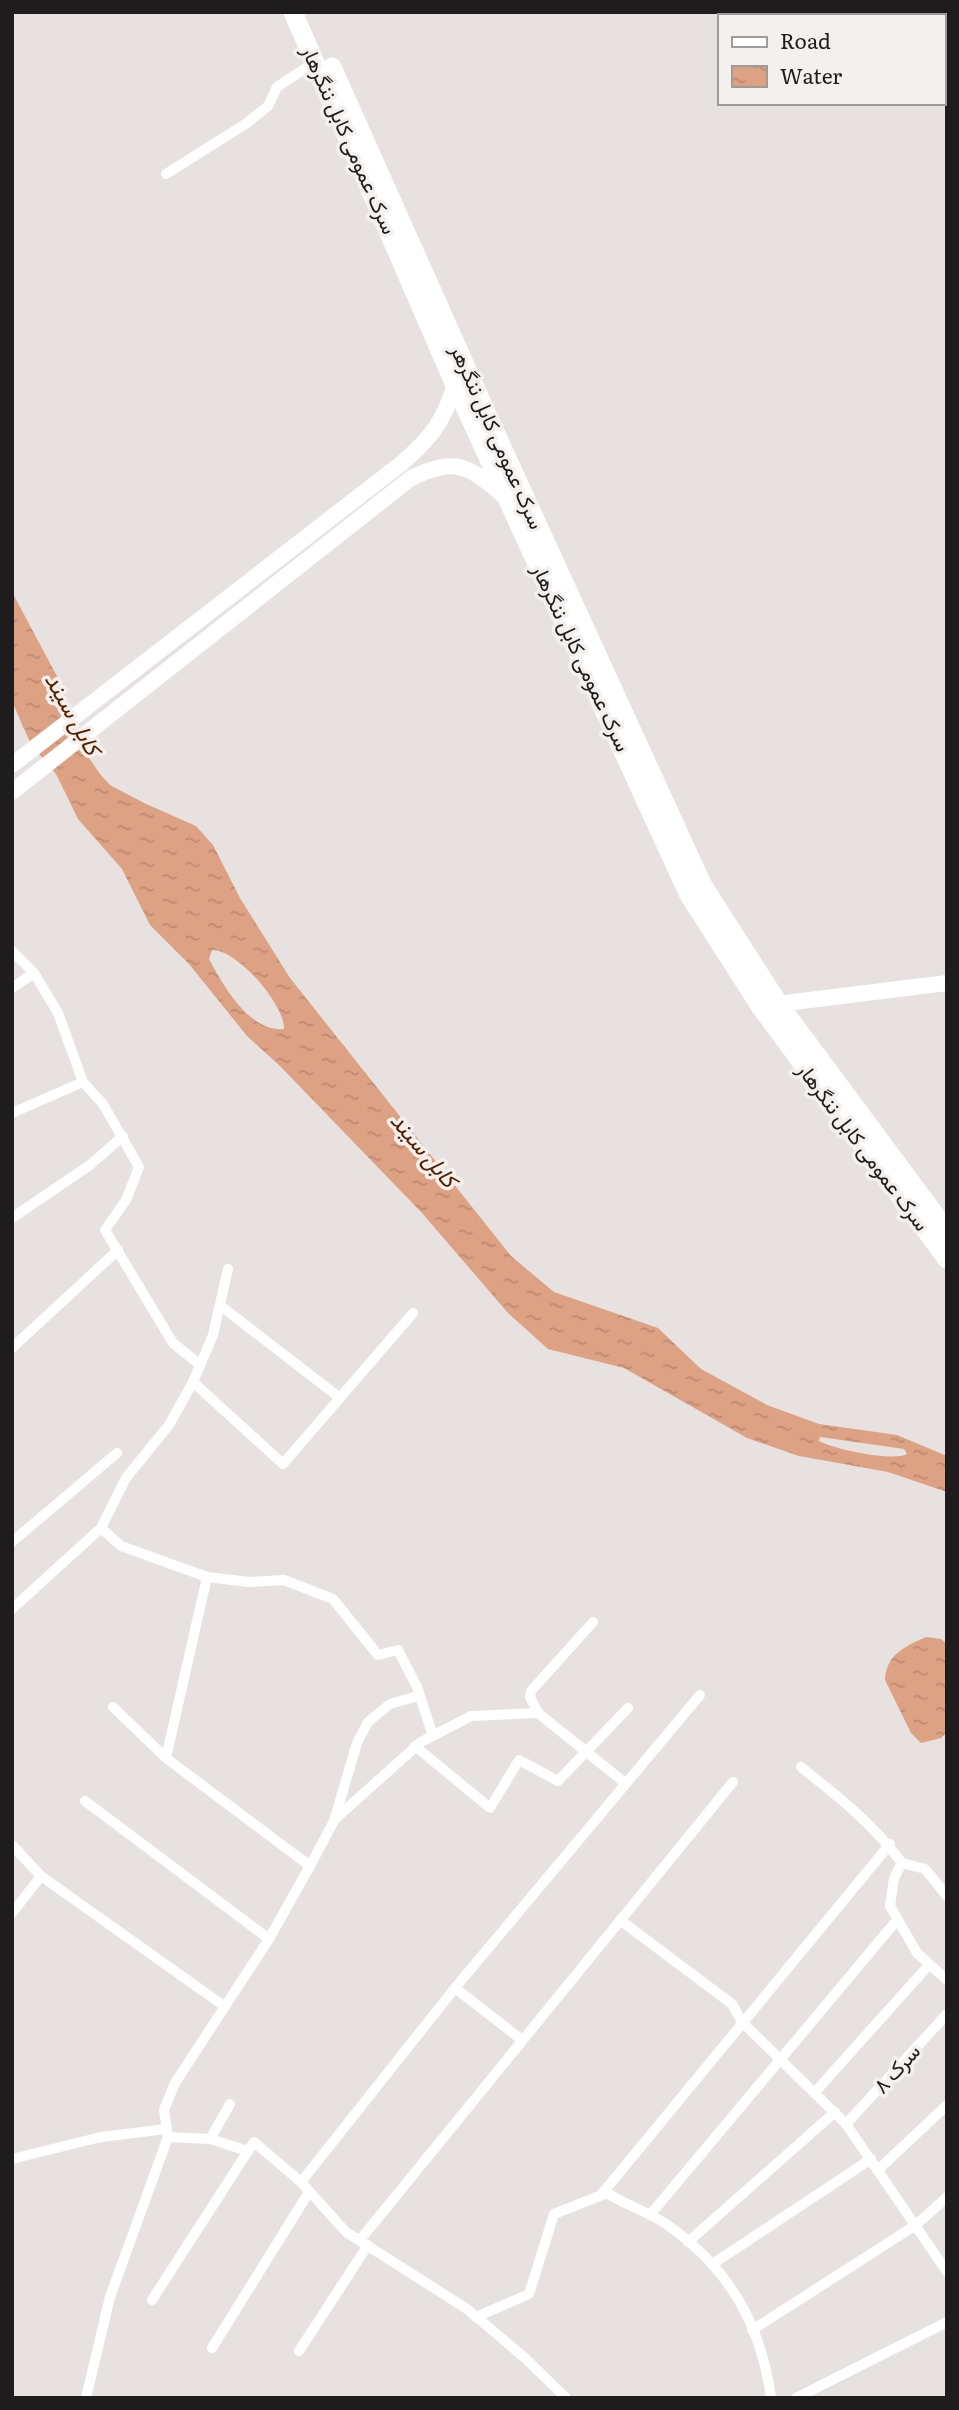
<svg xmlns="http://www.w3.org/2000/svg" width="959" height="2410" viewBox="0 0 959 2410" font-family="Literata,Vazirmatn,serif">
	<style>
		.water { fill: url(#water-ripples); fill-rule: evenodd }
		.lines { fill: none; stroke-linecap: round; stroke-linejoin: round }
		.street { stroke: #fff; stroke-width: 10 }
		.secondary { stroke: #fff; stroke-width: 16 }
		.highway { stroke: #fff; stroke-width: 19 }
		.labels { text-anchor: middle; stroke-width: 7; stroke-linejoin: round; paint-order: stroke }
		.street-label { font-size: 21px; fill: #1e1c1c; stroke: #f4f0ed }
		.water-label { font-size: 23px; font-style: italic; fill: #572101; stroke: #f4f0ed }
	</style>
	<defs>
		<pattern id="water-ripples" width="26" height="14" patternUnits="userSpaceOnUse" patternTransform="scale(1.75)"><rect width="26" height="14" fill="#dda184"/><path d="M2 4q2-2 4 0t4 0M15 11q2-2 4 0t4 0" fill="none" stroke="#bd8a71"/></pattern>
	</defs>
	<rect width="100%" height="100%" fill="#e7e2e0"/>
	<!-- water -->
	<g class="water">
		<path d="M 12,592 L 59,680 L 89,758 L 100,774 L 110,785 L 144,803 L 196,826 L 213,845 L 240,898 L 290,978 L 511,1256 L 554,1292 L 658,1328 L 701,1369 L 767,1405 L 819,1424 L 897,1435 L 947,1456 L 947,1492 L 888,1472 L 799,1456 L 747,1438 L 624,1368 L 548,1349 L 508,1313 L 422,1213 L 280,1066 L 247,1036 L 189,964 L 150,925 L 122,869 L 78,819 L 56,774 L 31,744 L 24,729 L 12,701 ZM 212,950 C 237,949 285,1005 284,1029 C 249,1032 223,985 209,959 ZM 820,1437 L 904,1449 L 907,1454 C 892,1462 834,1449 819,1441 Z"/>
		<path d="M 926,1637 L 941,1639 L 947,1644 L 947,1732 L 941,1738 L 921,1743 L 911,1733 L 885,1680 C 886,1654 906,1646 926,1637 Z"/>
	</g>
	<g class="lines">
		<!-- street -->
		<g class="street">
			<path d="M 166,174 L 247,123 L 268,106 L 277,87 L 315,62"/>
			<path d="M 12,951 L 34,973 L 58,1013 L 83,1082 L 103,1104 L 139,1167 L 126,1200 L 105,1230 L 173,1343 L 200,1365"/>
			<path d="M 12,988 L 34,973"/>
			<path d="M 12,1113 L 83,1082"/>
			<path d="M 12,1218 L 90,1165 L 123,1136"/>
			<path d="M 221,1306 L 340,1398"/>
			<path d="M 12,1348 L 118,1250"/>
			<path d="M 193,1382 L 283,1464 L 413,1313"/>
			<path d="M 101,1528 L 121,1546 L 207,1577 L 249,1582 L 284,1580 L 333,1599 L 378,1655 L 398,1650 L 417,1687 L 433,1736"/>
			<path d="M 12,1542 L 117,1453"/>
			<path d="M 12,1609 L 101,1528 L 126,1478 L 169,1425 L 193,1382 L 213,1335 L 228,1269"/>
			<path d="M 593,1622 L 531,1691 L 530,1697 L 538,1713 L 625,1783"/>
			<path d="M 113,1707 L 166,1758 L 310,1866"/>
			<path d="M 415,1746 L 490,1808 L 519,1760 L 558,1781 L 628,1708"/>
			<path d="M 166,1758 L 207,1577"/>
			<path d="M 801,1767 C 840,1798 872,1823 902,1863 L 925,1869 L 947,1896"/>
			<path d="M 85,1801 L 269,1939"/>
			<path d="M 335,1819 L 421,1742 L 471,1716 L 538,1713"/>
			<path d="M 12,1845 L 41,1876 L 224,2006"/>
			<path d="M 902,1863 L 894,1878 L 890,1906 L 917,1953 L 947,1980"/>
			<path d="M 12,1913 L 41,1876"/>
			<path d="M 620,1920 L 732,2004 L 742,2022 L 846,2124 L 947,2272"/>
			<path d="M 455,1988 L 522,2040"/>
			<path d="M 816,2091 L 928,1966"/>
			<path d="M 846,2124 L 947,2014"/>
			<path d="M 168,2137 L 210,2139 L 248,2151 L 254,2142 L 301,2182 L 346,2232 L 467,2309 L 525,2358 L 566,2398"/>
			<path d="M 210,2139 L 230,2104"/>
			<path d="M 12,2159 L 101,2137 L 166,2129"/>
			<path d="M 879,2169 L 947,2105"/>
			<path d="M 301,2182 L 455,1988 L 700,1695"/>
			<path d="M 601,2195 L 890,1844"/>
			<path d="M 650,2215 L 897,1920"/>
			<path d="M 360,2240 L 733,1782"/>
			<path d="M 688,2242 L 835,2112"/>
			<path d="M 714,2263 L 871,2159"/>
			<path d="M 152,2300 L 248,2151"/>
			<path d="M 476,2317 L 529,2294 L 554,2214 L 607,2193 C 627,2206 650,2212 669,2226 C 729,2269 761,2324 771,2398"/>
			<path d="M 752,2330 L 916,2225 L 947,2197"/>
			<path d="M 212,2348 L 309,2192"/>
			<path d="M 299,2351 L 368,2245"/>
			<path d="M 86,2398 L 110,2297 L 168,2137 L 164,2110 L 175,2083 L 269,1939 L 310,1866 L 334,1821 L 357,1743 L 368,1722 L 390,1704 L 418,1696"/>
			<path d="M 796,2398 L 947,2322"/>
		</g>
		<!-- secondary -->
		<g class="secondary">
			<path d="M 12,765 L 402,463 C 432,437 443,422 455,385"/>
			<path d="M 12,792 L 411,478 C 456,457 468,465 504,496"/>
			<path d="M 769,1005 L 947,983"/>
		</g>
		<!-- highway -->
		<g class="highway">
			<path d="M 293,12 L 455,385 L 689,895 L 760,1006 L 947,1259"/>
			<path d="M 332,67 L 490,421 L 702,884 L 778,1003 L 947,1231"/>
		</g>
	</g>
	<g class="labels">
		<!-- street labels -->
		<g class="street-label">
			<text transform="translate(349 140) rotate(66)" y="7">سرک عمومی کابل ننگرهار</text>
			<text transform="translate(497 437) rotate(66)" y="7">سرک عمومی کابل ننگرهر</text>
			<text transform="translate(581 658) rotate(65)" y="7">سرک عمومی کابل ننگرهار</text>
			<text transform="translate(863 1147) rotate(53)" y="7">سرک عمومی کابل ننگرهار</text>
			<text transform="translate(897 2069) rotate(-48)" y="7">سرک ۸</text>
		</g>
		<!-- water labels -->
		<g class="water-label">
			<text transform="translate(73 714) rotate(61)" y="8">کابل سيند</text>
			<text transform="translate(424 1150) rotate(50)" y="8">کابل سيند</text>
		</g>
	</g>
	<!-- border -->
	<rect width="959" height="2410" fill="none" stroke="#1e1c1c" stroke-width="28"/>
	<!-- legend -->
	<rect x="718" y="14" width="228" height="91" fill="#f4f0ed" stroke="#9e9b99" stroke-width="2"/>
	<rect x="732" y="37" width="35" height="10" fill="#ffffff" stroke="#9e9b99" stroke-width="2"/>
	<text x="780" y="49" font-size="21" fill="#1e1c1c">Road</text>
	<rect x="732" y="66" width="35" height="21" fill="url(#water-ripples)" stroke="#9e9b99" stroke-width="2"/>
	<text x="780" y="84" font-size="21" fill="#1e1c1c">Water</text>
</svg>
